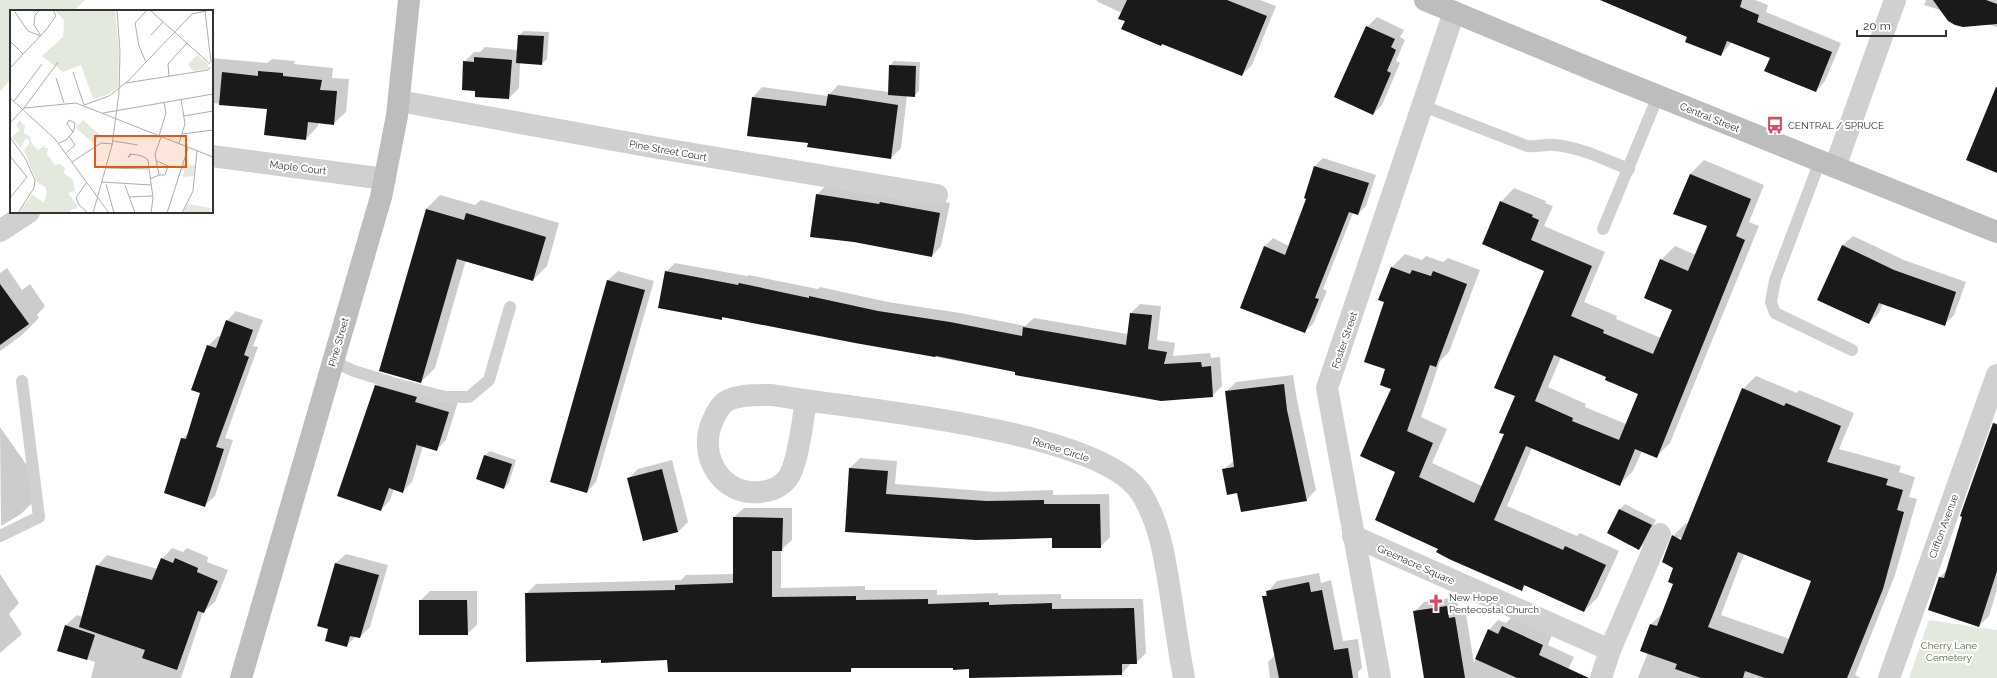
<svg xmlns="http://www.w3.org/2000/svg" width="1997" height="678" viewBox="0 0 1997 678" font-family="Raleway,sans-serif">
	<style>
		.green { fill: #e4e9dd }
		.shadow { fill: #0003; fill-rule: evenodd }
		.building { fill: #1a1a1a; fill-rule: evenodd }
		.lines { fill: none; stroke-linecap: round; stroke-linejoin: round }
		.lane { stroke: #d0d0d0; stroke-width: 12 }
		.street { stroke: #d0d0d0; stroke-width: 22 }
		.secondary { stroke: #bdbdbd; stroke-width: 22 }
		.labels { text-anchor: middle; stroke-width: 4; stroke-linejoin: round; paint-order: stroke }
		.street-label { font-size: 10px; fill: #333; stroke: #fff }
		.poi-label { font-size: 10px; fill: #333; stroke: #fff; text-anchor: start }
		.park-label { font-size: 10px; fill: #5b6b44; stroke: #fff }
		.inset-road { fill: none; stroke: #adadad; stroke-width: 1 }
		.view { fill: #e8590c; fill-opacity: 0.15; stroke: #e8590c; stroke-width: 2 }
		.inset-edge { fill: none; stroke: #333; stroke-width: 2 }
	</style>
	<rect width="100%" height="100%" fill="#fff"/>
	<!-- green -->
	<g class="green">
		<path d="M 0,0 L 85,0 L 74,11 L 11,11 L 11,79 L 0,91 Z"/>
		<path d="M 1929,620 L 1997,630 L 1997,678 L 1909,678 Z"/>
	</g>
	<!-- shadow -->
	<g class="shadow">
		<path d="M 1098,0 L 1260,0 L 1276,6 L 1252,65 L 1242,75 L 1126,20 L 1122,13 L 1096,1 Z"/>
		<path d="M 1616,0 L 1755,0 L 1768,5 L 1766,12 L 1841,43 L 1825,81 L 1816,91 L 1771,57 L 1732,42 L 1721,55 Z"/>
		<path d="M 1926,0 L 1997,0 L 1997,27 L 1924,5 Z"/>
		<path d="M 1377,17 L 1404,30 L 1400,37 L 1405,40 L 1396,61 L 1400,63 L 1382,105 L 1373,114 L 1367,27 Z"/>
		<path d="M 524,31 L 549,32 L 547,59 L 542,64 L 520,63 L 519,88 L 509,98 L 476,90 L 464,62 L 474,52 L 480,52 L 485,47 L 518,50 L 519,35 Z"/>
		<path d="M 212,58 L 267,63 L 272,59 L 295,61 L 294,64 L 333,68 L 332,78 L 349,79 L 346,112 L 333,124 L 319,122 L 318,126 L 306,139 L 268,109 L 212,103 Z"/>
		<path d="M 894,61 L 920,62 L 919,91 L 914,96 L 907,95 L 901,148 L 891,158 L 809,142 L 748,135 L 753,97 L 762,87 L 828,96 L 838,85 L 889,92 L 890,66 Z"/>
		<path d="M 1323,158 L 1376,175 L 1366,206 L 1358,214 L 1353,213 L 1323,289 L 1327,291 L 1313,324 L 1304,332 L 1241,307 L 1265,246 L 1273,238 L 1289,246 L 1307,198 L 1305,197 L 1315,166 Z"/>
		<path d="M 1704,160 L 1764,185 L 1749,222 L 1759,226 L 1670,443 L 1656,457 L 1642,451 L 1633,471 L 1619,485 L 1532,448 L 1507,506 L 1577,536 L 1580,533 L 1619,551 L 1598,597 L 1584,611 L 1526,585 L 1521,589 L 1439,548 L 1397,472 L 1392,388 L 1387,369 L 1385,302 L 1391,268 L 1405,254 L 1422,260 L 1426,256 L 1443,262 L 1448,258 L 1480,270 L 1449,352 L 1440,361 L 1421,417 L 1447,429 L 1432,463 L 1482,486 L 1505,434 L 1516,395 L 1545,270 L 1501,202 L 1514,188 L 1546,201 L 1545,203 L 1553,206 L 1544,226 L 1605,252 L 1584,302 L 1617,316 L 1616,319 L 1661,338 L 1673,310 L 1661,260 L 1675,246 L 1696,255 L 1709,226 L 1674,213 L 1690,174 ZM 1561,357 L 1607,376 L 1639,393 L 1626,424 L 1585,407 L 1586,404 L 1548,387 Z"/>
		<path d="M 826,185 L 890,193 L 950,203 L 941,246 L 932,256 L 817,195 Z"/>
		<path d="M 440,195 L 475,205 L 481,200 L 559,223 L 547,266 L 533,280 L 466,260 L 435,368 L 421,382 L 426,209 Z"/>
		<path d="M 1853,236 L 1904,260 L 1966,282 L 1954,315 L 1944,325 L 1883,303 L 1879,313 L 1869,323 L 1818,299 L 1843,245 Z"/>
		<path d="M 675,263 L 747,276 L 749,275 L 818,289 L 820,287 L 888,302 L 960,313 L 1025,326 L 1034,318 L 1128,334 L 1131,313 L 1140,304 L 1161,306 L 1157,340 L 1175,343 L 1173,356 L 1210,353 L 1211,358 L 1220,357 L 1222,386 L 1212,396 L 1016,372 L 723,317 L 721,319 L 666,272 Z"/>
		<path d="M 7,268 L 22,290 L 30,284 L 45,306 L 37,315 L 39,318 L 22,335 L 0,351 L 0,273 Z"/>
		<path d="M 618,271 L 654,281 L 596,482 L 587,492 L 608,280 Z"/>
		<path d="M 236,311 L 263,320 L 253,346 L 258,347 L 225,438 L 233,440 L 215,496 L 205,505 L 182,439 L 190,431 L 202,393 L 208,346 L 218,336 L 221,337 L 227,321 Z"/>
		<path d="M 1293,375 L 1297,400 L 1316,490 L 1306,500 L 1237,492 L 1223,470 L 1235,460 L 1226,392 L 1236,382 Z"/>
		<path d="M 385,376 L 458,402 L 446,440 L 436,450 L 423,446 L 412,482 L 402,492 L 394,489 L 390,500 L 381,510 L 376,386 Z"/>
		<path d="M 1756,376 L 1797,393 L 1799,390 L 1854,413 L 1839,449 L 1901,466 L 1899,472 L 1915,477 L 1909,497 L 1917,499 L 1895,575 L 1855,675 L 1861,678 L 1638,678 L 1648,652 L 1651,624 L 1664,612 L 1675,583 L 1673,536 L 1686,523 L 1688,525 L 1743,389 ZM 1678,537 L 1686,541 L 1678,540 ZM 1744,554 L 1813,581 L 1790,639 L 1721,615 Z"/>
		<path d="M 0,427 L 38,481 L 38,497 L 21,514 L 1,526 Z"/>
		<path d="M 1997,431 L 1997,589 L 1989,616 L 1979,626 L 1930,609 L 1940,577 L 1948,569 Z"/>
		<path d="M 490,451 L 516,460 L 509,483 L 504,488 L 478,479 L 485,455 Z"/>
		<path d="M 860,458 L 897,461 L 895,484 L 996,492 L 1053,490 L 1053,495 L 1109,494 L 1110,537 L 1100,547 L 1053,537 L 846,531 L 850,468 Z"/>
		<path d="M 672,460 L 688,522 L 678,532 L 644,540 L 628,479 L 638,469 Z"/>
		<path d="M 1625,504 L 1656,520 L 1644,544 L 1639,549 L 1608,533 L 1620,509 Z"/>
		<path d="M 744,508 L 792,508 L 792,540 L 781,550 L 781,588 L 865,586 L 865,590 L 937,590 L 937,595 L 998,593 L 998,595 L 1061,594 L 1061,599 L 1143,599 L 1146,653 L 1136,663 L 1131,663 L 1122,674 L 970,668 L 854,667 L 850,671 L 668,659 L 602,659 L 526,594 L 536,584 L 681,580 L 686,575 L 734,574 L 734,517 Z"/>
		<path d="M 172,548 L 183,552 L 187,548 L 208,557 L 207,562 L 228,570 L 215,602 L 203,612 L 181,678 L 91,678 L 95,662 L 59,650 L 66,625 L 77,615 L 83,617 L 97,566 L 107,555 L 158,569 L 162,559 Z"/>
		<path d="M 346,554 L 388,565 L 370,627 L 360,637 L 356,636 L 346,646 L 330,629 L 318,626 L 336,563 Z"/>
		<path d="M 1319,573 L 1321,583 L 1331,580 L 1343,641 L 1358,639 L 1362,668 L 1358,672 L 1358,678 L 1270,678 L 1268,662 L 1275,655 L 1264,596 L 1277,581 Z"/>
		<path d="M 0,574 L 19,603 L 9,614 L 22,634 L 0,653 Z"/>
		<path d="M 430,591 L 477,591 L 477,625 L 467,634 L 420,601 Z"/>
		<path d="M 1456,597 L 1459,609 L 1465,608 L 1474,663 L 1489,630 L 1498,620 L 1506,623 L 1512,617 L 1552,635 L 1548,645 L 1574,657 L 1564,678 L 1425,678 L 1414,612 L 1424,602 Z"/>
	</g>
	<!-- building -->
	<g class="building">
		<path d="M 1127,0 L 1227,0 L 1267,16 L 1242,76 L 1162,44 L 1161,46 L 1121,29 L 1125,21 L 1118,19 Z"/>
		<path d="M 1600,0 L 1742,0 L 1740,7 L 1759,15 L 1757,22 L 1832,52 L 1816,92 L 1764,71 L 1770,58 L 1727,41 L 1721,56 L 1685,42 L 1687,37 Z"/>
		<path d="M 1933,0 L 1986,0 L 1997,4 L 1997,24 L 1963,27 L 1955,25 L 1948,21 Z"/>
		<path d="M 1366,26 L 1395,39 L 1391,47 L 1396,50 L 1387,71 L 1391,73 L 1373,115 L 1334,97 Z"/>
		<path d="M 518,35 L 544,36 L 542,65 L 516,63 Z"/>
		<path d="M 474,57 L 512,60 L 509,99 L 475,97 L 475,91 L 462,90 L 463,61 L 474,62 Z"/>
		<path d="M 889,65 L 916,66 L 915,97 L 888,95 Z"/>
		<path d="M 258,71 L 283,73 L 283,76 L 322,80 L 320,90 L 337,91 L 334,125 L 308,122 L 306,140 L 264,135 L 267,109 L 219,105 L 222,72 L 258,76 Z"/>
		<path d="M 1996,87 L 1997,87 L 1997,173 L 1966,160 Z"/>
		<path d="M 828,94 L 898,105 L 891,159 L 807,147 L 808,143 L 747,136 L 752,97 L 826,106 Z"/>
		<path d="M 1314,166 L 1369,183 L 1358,215 L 1349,212 L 1315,298 L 1319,299 L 1305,333 L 1240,308 L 1264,246 L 1285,255 L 1306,199 L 1304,198 Z"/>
		<path d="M 1690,174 L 1751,199 L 1736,236 L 1745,240 L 1657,458 L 1635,449 L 1620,486 L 1526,446 L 1494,520 L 1563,550 L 1565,546 L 1606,565 L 1584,612 L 1524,585 L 1522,591 L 1449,559 L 1436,552 L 1438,549 L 1375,520 L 1395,472 L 1360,456 L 1391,389 L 1380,385 L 1385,369 L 1364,362 L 1384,302 L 1378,300 L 1391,267 L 1410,274 L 1412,270 L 1431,276 L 1433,271 L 1467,284 L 1436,367 L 1430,365 L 1407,431 L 1433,443 L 1419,477 L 1474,503 L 1504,434 L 1499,433 L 1515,396 L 1494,388 L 1544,271 L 1482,244 L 1500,201 L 1533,215 L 1532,217 L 1539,220 L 1531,240 L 1592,266 L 1571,316 L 1604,330 L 1603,333 L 1653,354 L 1672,310 L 1644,298 L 1660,259 L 1688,271 L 1707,226 L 1673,214 ZM 1554,355 L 1606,377 L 1605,380 L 1638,394 L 1619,440 L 1572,421 L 1573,418 L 1535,401 Z"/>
		<path d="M 816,194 L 879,204 L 880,202 L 940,213 L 932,257 L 854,242 L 810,237 Z"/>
		<path d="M 426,209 L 464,220 L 466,213 L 546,237 L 533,281 L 457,259 L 421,383 L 379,371 Z"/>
		<path d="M 1842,245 L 1894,270 L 1956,292 L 1945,326 L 1879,303 L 1869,324 L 1817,300 Z"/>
		<path d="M 665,271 L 738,285 L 739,283 L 809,298 L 809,296 L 878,311 L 950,322 L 1022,336 L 1023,327 L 1126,345 L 1130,313 L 1152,315 L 1148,349 L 1167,352 L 1164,364 L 1201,362 L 1202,367 L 1211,366 L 1213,397 L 1161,401 L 1015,375 L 1015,372 L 936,356 L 935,357 L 855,343 L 722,317 L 722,320 L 658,308 Z"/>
		<path d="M 607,280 L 645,290 L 587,493 L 550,482 Z"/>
		<path d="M 0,284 L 29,324 L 0,345 Z"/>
		<path d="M 226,320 L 253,330 L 244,355 L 249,357 L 216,447 L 224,449 L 205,507 L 164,493 L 181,438 L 186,439 L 200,393 L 191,390 L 207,345 L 216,348 Z"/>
		<path d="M 1284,384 L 1287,410 L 1307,501 L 1241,512 L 1237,493 L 1227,495 L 1222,469 L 1234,467 L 1225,391 Z"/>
		<path d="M 375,385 L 417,397 L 415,402 L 449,412 L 437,451 L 417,445 L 417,443 L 403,493 L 389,488 L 381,511 L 337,496 Z"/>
		<path d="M 1742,388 L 1784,406 L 1786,403 L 1841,426 L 1827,462 L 1888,479 L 1886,485 L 1903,490 L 1897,510 L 1904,512 L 1883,589 L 1847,678 L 1765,678 L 1745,671 L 1743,678 L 1701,678 L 1675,669 L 1677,664 L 1640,651 L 1650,624 L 1657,626 L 1673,584 L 1668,582 L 1673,568 L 1662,562 L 1672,535 L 1681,540 ZM 1738,552 L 1811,581 L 1783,654 L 1708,627 Z"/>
		<path d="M 1993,423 L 1997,424 L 1997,571 L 1979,627 L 1928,610 L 1939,577 L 1944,578 L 1962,517 L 1960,516 Z"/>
		<path d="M 484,455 L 512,464 L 504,489 L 476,479 Z"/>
		<path d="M 849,468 L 888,471 L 886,494 L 986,501 L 1044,500 L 1044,504 L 1100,504 L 1101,548 L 1052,548 L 1052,538 L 976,540 L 845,532 Z"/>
		<path d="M 662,469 L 678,532 L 643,541 L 627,478 Z"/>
		<path d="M 1619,509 L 1652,525 L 1639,550 L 1607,533 Z"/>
		<path d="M 733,517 L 783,518 L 782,551 L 772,551 L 772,597 L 856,596 L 856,600 L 928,599 L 928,604 L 989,602 L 989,605 L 1052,603 L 1052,609 L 1134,608 L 1137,664 L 1122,664 L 1122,675 L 969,678 L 969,669 L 953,670 L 953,668 L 851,668 L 851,672 L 668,672 L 667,660 L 601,663 L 601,660 L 526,662 L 525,593 L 675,590 L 675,585 L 733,583 Z"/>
		<path d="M 161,558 L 173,563 L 175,558 L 198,568 L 197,572 L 218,581 L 204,613 L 198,611 L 177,670 L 142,658 L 145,650 L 79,627 L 96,565 L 152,580 Z"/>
		<path d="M 335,563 L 379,575 L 360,638 L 350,636 L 347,647 L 325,641 L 328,629 L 317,626 Z"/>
		<path d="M 1309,582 L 1311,592 L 1322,590 L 1334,650 L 1348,648 L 1353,678 L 1279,678 L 1262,596 L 1267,596 L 1266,591 Z"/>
		<path d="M 419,600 L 467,600 L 468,635 L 419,635 Z"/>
		<path d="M 1447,606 L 1449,618 L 1455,617 L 1465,678 L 1424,678 L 1413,611 Z"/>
		<path d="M 65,625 L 95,635 L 87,660 L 57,651 Z"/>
		<path d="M 1502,626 L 1543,645 L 1539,655 L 1589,678 L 1517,678 L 1475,659 L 1488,629 L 1498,634 Z"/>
	</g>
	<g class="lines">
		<!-- lane -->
		<g class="lane">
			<path d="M 1423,106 L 1527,146 C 1537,147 1546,144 1555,145 C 1580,147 1605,160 1629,169"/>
			<path d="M 1820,161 L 1775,280 L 1771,302 L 1775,313 L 1852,350"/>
			<path d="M 1603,229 L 1658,96"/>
			<path d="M 332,361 L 354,371 L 396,384 L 445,397 L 469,397 L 489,380 L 510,307"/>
			<path d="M 0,536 L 39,517 L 22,381"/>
		</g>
		<!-- street -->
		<g class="street">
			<path d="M 399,101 L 658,148 L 937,195"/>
			<path d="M 212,156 L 385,179"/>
			<path d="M 1835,167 L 1895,0"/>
			<path d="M 0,231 L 29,212"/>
			<path d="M 806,400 C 803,419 798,466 787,479 C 781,487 770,491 760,492 C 720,496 697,454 713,420 C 716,413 719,407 725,402 C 738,394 758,395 772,395 C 850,409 1099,428 1141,493 C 1161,525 1165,561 1171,597 C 1175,624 1179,651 1184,678"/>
			<path d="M 1353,536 L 1610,650 L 1601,678"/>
			<path d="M 1610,650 L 1660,534"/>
			<path d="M 1380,678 L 1327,388 L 1454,12"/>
			<path d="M 1889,678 L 1997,375"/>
		</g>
		<!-- secondary -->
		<g class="secondary">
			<path d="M 1425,0 L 1601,73 L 1997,232"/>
			<path d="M 241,678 L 381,197 L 397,116 L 409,0"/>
		</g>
	</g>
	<!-- icons -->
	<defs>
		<g id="bus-bare" transform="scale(1.38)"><path d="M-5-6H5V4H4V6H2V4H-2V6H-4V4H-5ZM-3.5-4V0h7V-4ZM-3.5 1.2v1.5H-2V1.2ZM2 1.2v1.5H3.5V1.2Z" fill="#d34b66" stroke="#fff" stroke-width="2.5" paint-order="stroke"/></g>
		<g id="church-bare" transform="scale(1.38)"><path d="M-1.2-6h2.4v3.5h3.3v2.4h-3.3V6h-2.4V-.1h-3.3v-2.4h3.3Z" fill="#d34b66" stroke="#fff" stroke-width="2.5" paint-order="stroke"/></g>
	</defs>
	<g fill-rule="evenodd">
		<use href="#bus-bare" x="1775" y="125"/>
		<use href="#church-bare" x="1436" y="603"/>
	</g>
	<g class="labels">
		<!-- street labels -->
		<g class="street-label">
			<text transform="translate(1710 117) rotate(22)" y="4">Central Street</text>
			<text transform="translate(668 150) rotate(10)" y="4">Pine Street Court</text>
			<text transform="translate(298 167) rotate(7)" y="4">Maple Court</text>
			<text transform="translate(1344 340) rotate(-71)" y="4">Foster Street</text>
			<text transform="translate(338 342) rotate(-74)" y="4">Pine Street</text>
			<text transform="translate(1061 449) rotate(18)" y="4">Renee Circle</text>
			<text transform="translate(1943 526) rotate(-70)" y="4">Clifton Avenue</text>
			<text transform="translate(1416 564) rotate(24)" y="4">Greenacre Square</text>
		</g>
		<!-- poi labels -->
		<g class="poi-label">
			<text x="1788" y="129">CENTRAL / SPRUCE</text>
			<text x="1449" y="601">New Hope<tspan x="1449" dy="12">Pentecostal Church</tspan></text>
		</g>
		<!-- park labels -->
		<g class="park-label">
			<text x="1949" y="649">Cherry Lane<tspan x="1949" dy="12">Cemetery</tspan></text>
		</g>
	</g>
	<!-- overview -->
	<g transform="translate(10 10)">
		<rect width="203" height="203" fill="#fff"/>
		<path d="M 44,0 L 105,0 L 109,41 L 108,77 L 97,85 L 83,89 L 71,55 L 53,62 L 32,46 L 53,27 L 54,10 ZM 187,45 L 198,54 L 198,59 L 183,61 L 178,54 ZM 10,110 L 13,115 L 15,114 L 14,123 L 20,127 L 22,134 L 28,140 L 35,135 L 34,138 L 38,138 L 37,144 L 45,155 L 50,154 L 55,158 L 54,163 L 63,170 L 65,181 L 58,183 L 67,195 L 67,199 L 62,199 L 59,203 L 9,203 L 22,184 L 34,193 L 37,182 L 35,177 L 27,172 L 14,140 L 19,134 L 19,130 L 16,128 L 11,138 L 2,127 L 10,120 L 6,115 ZM 73,110 L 90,125 L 83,133 L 66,118 ZM 173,154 L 185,155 L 184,166 L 173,167 L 174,161 L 171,160 ZM 177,194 L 201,198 L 199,203 L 173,203 Z" fill="#e4e9dd"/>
		<path class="inset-road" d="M 30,0 L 25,5 L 24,15 L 31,26M 140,0 L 200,54M 195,1 L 201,52M 5,2 L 18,21 L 31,26M 141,25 L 153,12M 0,31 L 13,44M 136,52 L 129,36 L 125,13 L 137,0M 0,58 L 36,20 L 46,6 L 43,0M 63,62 L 74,95 L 99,86 L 118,71 L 182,4 L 200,0M 159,66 L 158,54 L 177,33M 46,68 L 54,93M 116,73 L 198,60 L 200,57M 0,88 L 45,129 L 99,203M 4,91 L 32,54M 14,98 L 48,52M 93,103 L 203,84M 174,106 L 203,101M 0,113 L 14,98 L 66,93 L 203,147M 172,124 L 203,120M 149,126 L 156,103 L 154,92M 0,127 L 15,148 L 25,170 L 24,178 L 8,203M 103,131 L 128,135M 49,133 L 56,130 L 62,123 L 63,122 L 64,120 L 65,113 L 59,110 L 57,114 L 63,122M 169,133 L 175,114 L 171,89M 56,143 L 65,135 L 59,126M 122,144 L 118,148 L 120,144 L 128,145 L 134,147 L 138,150 L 143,188 L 141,203M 0,146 L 17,167 L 0,188M 147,151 L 158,156 L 155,165 L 149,165M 62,152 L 91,133 L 103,134M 96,158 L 139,159M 140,169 L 149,165 L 145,144 L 151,127M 92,172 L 141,175M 76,173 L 66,188 L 69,195 L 78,203M 96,174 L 104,203M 115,175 L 125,203M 119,187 L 142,186M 87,189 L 102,135 L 109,83 L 110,42 L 107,0M 83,203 L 87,189M 157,203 L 178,138M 172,203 L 183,181 L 187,141"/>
		<path class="view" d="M 85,126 L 176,126 L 176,157 L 85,157 Z"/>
		<rect width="203" height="203" class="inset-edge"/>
	</g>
	<!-- scale -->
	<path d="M1857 30v6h89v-6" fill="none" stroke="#333333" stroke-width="2"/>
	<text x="1863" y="30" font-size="12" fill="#333333" stroke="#ffffff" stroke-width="3" paint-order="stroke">20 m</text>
</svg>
